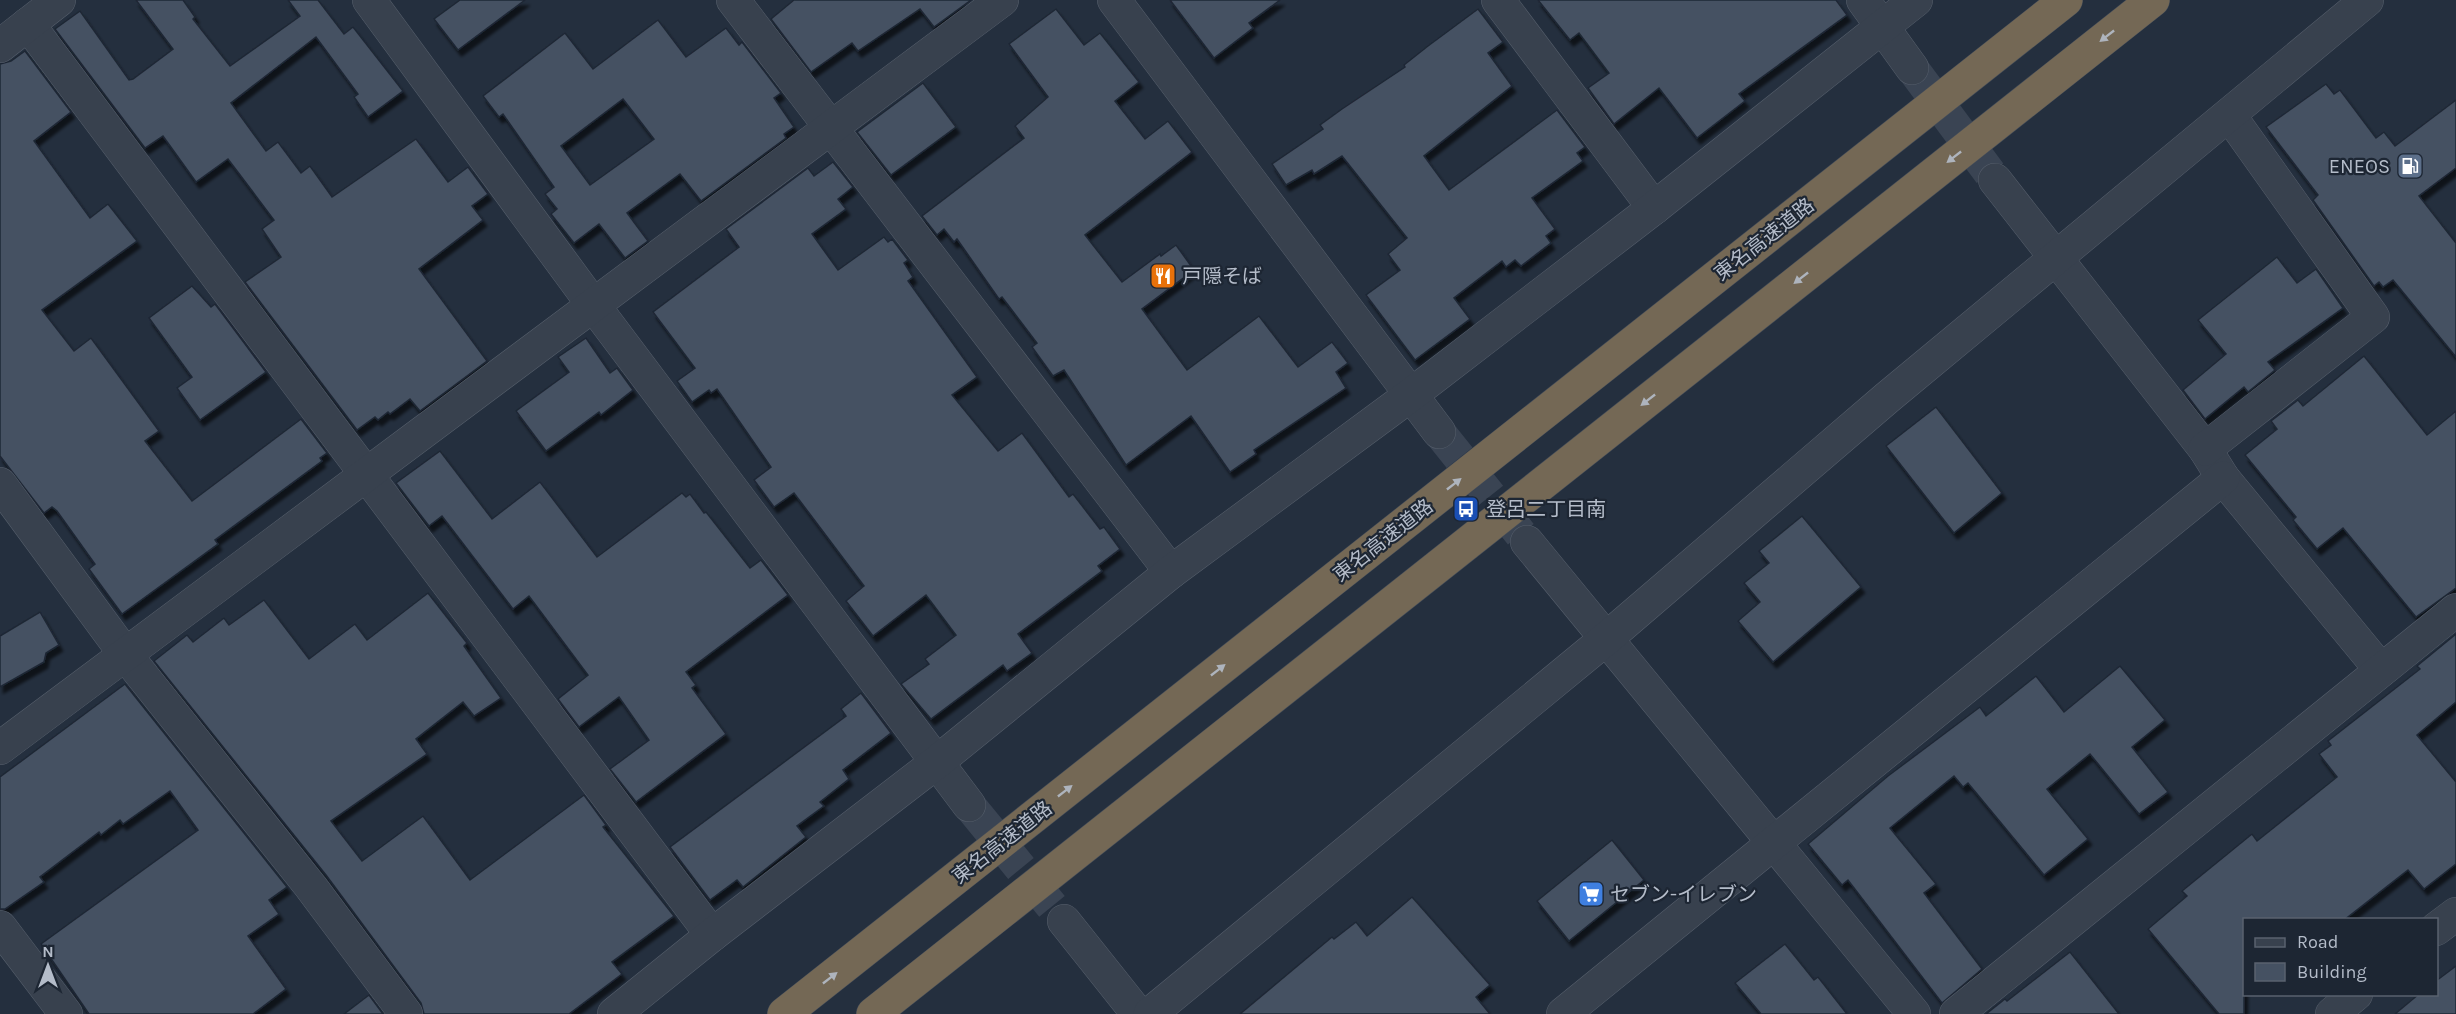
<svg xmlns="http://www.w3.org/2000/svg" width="2456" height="1014" viewBox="0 0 2456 1014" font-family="Karla,'Noto Sans JP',sans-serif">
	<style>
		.building { fill: #455162; stroke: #1f2835; stroke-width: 1.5; fill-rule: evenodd; filter: url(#shadow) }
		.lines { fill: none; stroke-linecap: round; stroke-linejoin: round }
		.minor-tunnel { stroke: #3a4453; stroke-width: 33; stroke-dasharray: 33 16; stroke-linecap: butt }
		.minor-casing { stroke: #565f6c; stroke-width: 34 }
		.highway-casing { stroke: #434c59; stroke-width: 34 }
		.minor { stroke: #38414e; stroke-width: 33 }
		.highway { stroke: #746855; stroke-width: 33 }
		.oneway { fill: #aeb4bd }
		.labels { text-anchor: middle; stroke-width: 4.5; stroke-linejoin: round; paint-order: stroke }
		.poi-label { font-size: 20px; fill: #b4bcc9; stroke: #1d2633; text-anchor: start }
		.street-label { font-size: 20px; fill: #b4bcc9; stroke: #1d2633 }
	</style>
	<defs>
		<filter id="shadow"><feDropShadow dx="3.5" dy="6" stdDeviation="1.5" flood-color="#0009"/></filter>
	</defs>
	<rect width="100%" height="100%" fill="#242f3e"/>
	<!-- building -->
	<g class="building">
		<path d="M 136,0 L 183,0 L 195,17 L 193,19 L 230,66 L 300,16 L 288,0 L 318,0 L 344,34 L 353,27 L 403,91 L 368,117 L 354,97 L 358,94 L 316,37 L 231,103 L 266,151 L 278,142 L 301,173 L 310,166 L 332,197 L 416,139 L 448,182 L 468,167 L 488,194 L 472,206 L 483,220 L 419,269 L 487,361 L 420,411 L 410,399 L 390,414 L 388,412 L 378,420 L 375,417 L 357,430 L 245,282 L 281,257 L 262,229 L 274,220 L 228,159 L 196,182 L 163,136 L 145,148 L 55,29 L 80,11 L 129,80 L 133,79 L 173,49 Z"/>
		<path d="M 460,0 L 525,0 L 458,50 L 434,19 Z"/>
		<path d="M 794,0 L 971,0 L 934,27 L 920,9 L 858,51 L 852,43 L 811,72 L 771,19 Z"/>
		<path d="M 1170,0 L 1280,0 L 1249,23 L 1253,28 L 1214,58 Z"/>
		<path d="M 1538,0 L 1836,0 L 1847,15 L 1739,94 L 1745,101 L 1697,138 L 1659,88 L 1614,124 L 1588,88 L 1609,73 L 1579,33 L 1570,40 Z"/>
		<path d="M 1056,9 L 1084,45 L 1100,33 L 1139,82 L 1115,101 L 1145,139 L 1168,121 L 1192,152 L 1085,235 L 1122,282 L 1160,254 L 1161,256 L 1176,245 L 1194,270 L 1142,309 L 1187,370 L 1259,316 L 1298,367 L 1332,342 L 1348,363 L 1336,372 L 1346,388 L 1254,450 L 1256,454 L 1230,472 L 1191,416 L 1126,465 L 1064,370 L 1053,376 L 1032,347 L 1037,343 L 1002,297 L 999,299 L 957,239 L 954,242 L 944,229 L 937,235 L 922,216 L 1024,138 L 1015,126 L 1048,97 L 1009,44 Z"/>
		<path d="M 1478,9 L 1503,42 L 1488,53 L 1512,86 L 1424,156 L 1449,190 L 1557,110 L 1585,147 L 1577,153 L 1583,161 L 1532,198 L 1555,229 L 1546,236 L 1551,243 L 1521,266 L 1515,260 L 1506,267 L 1502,261 L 1454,298 L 1470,319 L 1415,360 L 1366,295 L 1400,270 L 1388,254 L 1407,238 L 1342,156 L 1314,174 L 1312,170 L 1286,185 L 1272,164 L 1323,129 L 1320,125 L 1342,109 L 1405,67 L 1404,65 L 1428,46 Z"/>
		<path d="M 658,20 L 686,57 L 726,28 L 739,45 L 742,42 L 781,93 L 774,98 L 794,127 L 784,134 L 786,138 L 701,201 L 680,174 L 627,213 L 648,241 L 625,258 L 599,224 L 574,243 L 551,214 L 557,209 L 545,194 L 554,187 L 503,114 L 499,117 L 483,96 L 565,33 L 593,69 ZM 623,99 L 654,139 L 590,185 L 561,146 Z"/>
		<path d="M 25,51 L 71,112 L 34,141 L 90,218 L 108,204 L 137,241 L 42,310 L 74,351 L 91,338 L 159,431 L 145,441 L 192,501 L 301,419 L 327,453 L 320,458 L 322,461 L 215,540 L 218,544 L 122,614 L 89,569 L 95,564 L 57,511 L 52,507 L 44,513 L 0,456 L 0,64 L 11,61 Z"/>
		<path d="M 923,83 L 956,127 L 891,175 L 857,132 Z"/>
		<path d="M 2326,84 L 2334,94 L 2340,90 L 2376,138 L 2384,132 L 2395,146 L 2456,100 L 2456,168 L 2419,196 L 2456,243 L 2456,357 L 2393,280 L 2383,287 L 2379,282 L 2374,286 L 2313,200 L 2318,195 L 2266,127 Z"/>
		<path d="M 833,162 L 853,187 L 838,199 L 846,209 L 812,234 L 838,270 L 884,237 L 888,242 L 892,239 L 908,260 L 904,263 L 913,277 L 908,281 L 977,377 L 952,395 L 998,451 L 1022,433 L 1069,497 L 1073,494 L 1100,529 L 1104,527 L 1120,549 L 1098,566 L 1102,571 L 1018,634 L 1032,653 L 1007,671 L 1003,665 L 931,719 L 901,684 L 929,664 L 925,659 L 956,635 L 926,595 L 873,636 L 846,601 L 864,586 L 794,493 L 774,507 L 754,480 L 771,467 L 717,389 L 711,393 L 709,390 L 692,402 L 677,381 L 695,368 L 653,312 L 739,247 L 726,229 L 808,168 L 814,176 Z"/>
		<path d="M 2277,257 L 2297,283 L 2316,269 L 2343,308 L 2268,362 L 2275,370 L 2248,392 L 2244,387 L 2205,419 L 2183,390 L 2226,354 L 2198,320 Z"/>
		<path d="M 192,286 L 211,307 L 215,304 L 266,372 L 200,420 L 177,388 L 192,377 L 149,318 Z"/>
		<path d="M 586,338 L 610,373 L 617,368 L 633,390 L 601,415 L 599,412 L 546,451 L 516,411 L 569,372 L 558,357 Z"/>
		<path d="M 2364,356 L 2427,435 L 2456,411 L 2456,588 L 2416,617 L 2343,528 L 2317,549 L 2293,520 L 2296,517 L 2245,455 L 2277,429 L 2271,421 L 2298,400 L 2303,406 Z"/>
		<path d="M 1936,407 L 2002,493 L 1954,533 L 1886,446 Z"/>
		<path d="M 440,451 L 492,519 L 540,482 L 597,557 L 682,493 L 686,497 L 690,494 L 704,513 L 706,512 L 750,568 L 761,560 L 788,595 L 686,672 L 696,685 L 692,688 L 726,734 L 636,802 L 610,769 L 649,740 L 619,697 L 579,727 L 558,699 L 588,675 L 529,596 L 513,609 L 442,516 L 429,526 L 396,483 Z"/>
		<path d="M 1802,516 L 1861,587 L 1773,662 L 1738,621 L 1760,602 L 1744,583 L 1769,563 L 1759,551 Z"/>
		<path d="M 428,593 L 467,643 L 464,646 L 501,698 L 474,716 L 463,702 L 416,739 L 427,754 L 331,821 L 362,861 L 423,816 L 470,880 L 584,795 L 606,825 L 603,827 L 674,916 L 612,962 L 622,974 L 569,1014 L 424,1014 L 421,1003 L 326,875 L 154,661 L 187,635 L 193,642 L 224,618 L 229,625 L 264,600 L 309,659 L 355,624 L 367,640 Z"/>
		<path d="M 40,612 L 59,645 L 46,653 L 44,662 L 0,687 L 0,636 Z"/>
		<path d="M 2456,634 L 2456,702 L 2417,735 L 2456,782 L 2456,864 L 2424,889 L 2408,870 L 2344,920 L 2244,920 L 2244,1014 L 2219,1014 L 2148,929 L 2187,896 L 2182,891 L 2252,834 L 2257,841 L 2337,777 L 2319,754 L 2331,745 L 2328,741 L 2420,669 L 2417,666 Z"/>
		<path d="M 2120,666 L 2165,720 L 2132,747 L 2168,792 L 2139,814 L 2090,754 L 2047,789 L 2088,839 L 2044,875 L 1968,783 L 1963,787 L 1954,776 L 1890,828 L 1936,884 L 1924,893 L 1982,969 L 1942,1003 L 1848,880 L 1842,885 L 1808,844 L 1888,776 L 1980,707 L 1986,716 L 2036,676 L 2064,712 Z"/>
		<path d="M 125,684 L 287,887 L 269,900 L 279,914 L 248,936 L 286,989 L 253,1014 L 89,1014 L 41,944 L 198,830 L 170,791 L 123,824 L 120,820 L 101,835 L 99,832 L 40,877 L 44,882 L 5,909 L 0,909 L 0,777 Z"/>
		<path d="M 861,693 L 891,733 L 843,770 L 849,779 L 820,802 L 824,806 L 797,826 L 806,837 L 743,887 L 737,880 L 710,900 L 670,847 L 846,716 L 841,709 Z"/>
		<path d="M 1612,840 L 1644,880 L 1569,941 L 1537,901 Z"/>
		<path d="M 1412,897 L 1490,985 L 1476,997 L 1490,1014 L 1240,1014 L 1332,937 L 1334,939 L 1356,922 L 1367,936 Z"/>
		<path d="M 1785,944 L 1814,980 L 1818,977 L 1847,1014 L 1761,1014 L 1735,983 Z"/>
		<path d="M 2070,952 L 2119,1014 L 1986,1014 L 2005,999 L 2007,1001 Z"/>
		<path d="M 2456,966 L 2456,1014 L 2395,1014 L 2419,994 L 2436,994 L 2436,981 Z"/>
		<path d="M 369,995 L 383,1014 L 344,1014 Z"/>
	</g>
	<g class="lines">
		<!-- minor-tunnel -->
		<g class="minor-tunnel">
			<path d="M 1912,68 L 1995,180"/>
			<path d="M 1439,432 L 1527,542"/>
			<path d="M 969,805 L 1064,921"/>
		</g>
		<!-- minor casing -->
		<g class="minor-casing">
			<g id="minor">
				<path d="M 369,0 L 594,306 L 969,805"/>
				<path d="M 733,0 L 1171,572"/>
				<path d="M 1114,0 L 1439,432"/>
				<path d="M 1498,0 L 1654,208"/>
				<path d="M 1863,0 L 1912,68"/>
				<path d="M 28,24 L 712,935"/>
				<path d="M 0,46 L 59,0"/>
				<path d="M 1995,180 L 2205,449 L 2223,478 L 2381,670"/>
				<path d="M 2205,449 L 2373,317 L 2230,116"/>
				<path d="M 0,484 L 125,654 L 311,887 L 406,1014"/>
				<path d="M 1527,542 L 1914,1014"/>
				<path d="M 0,748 L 1002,0"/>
				<path d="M 1064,921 L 1138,1014"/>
				<path d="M 0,927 L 66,1014"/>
				<path d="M 2436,929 L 2456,914"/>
				<path d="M 614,1014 L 712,935 L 937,762 L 1171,572 L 1412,394 L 1654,208 L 1916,0"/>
				<path d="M 1150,1014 L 1607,638 L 1888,397 L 2367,0"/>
				<path d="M 1563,1014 L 2223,478"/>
				<path d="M 1956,1014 L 2456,610"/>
				<path d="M 2332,1014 L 2356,994"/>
			</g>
		</g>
		<!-- highway casing -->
		<g class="highway-casing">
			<g id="highway">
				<path d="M 784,1014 L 2066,0"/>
				<path d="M 873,1014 L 2153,0"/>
			</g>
		</g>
		<!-- minor -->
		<use href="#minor" class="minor"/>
		<!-- highway -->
		<use href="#highway" class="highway"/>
	</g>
	<!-- one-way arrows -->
	<defs><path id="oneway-solid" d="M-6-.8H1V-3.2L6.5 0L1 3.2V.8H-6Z" transform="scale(1.5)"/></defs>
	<g class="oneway">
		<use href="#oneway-solid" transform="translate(2107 36) rotate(142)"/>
		<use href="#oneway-solid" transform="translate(1954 157) rotate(142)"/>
		<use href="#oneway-solid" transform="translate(1801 278) rotate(142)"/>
		<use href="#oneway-solid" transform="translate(1648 400) rotate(142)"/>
		<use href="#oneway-solid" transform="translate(1454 484) rotate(-38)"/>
		<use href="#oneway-solid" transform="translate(1218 670) rotate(-38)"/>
		<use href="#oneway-solid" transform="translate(1065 791) rotate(-38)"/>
		<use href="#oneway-solid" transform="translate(830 978) rotate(-38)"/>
	</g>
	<!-- icons -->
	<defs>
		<g id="fuel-square" transform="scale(1.35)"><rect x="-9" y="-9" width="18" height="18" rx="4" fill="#5c6f8a" stroke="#1d2633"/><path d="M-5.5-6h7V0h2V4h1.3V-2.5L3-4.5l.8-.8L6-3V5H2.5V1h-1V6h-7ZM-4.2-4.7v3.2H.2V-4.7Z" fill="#fff"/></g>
		<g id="restaurant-square" transform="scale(1.35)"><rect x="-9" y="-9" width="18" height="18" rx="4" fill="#e8710a" stroke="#1d2633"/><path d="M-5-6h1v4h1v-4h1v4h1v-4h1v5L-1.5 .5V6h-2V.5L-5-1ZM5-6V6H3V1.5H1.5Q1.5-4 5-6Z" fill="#fff"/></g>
		<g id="bus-square" transform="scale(1.35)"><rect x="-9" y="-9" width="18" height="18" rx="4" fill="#1a4fb4" stroke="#1d2633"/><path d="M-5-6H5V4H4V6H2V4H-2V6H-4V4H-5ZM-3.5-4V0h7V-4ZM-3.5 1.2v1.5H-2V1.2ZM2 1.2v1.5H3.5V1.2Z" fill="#fff"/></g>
		<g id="supermarket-square" transform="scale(1.35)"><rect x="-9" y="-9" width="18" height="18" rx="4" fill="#3f7fe0" stroke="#1d2633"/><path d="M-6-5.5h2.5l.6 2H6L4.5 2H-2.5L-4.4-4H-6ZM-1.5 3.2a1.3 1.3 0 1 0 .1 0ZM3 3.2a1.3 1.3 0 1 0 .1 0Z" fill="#fff"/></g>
	</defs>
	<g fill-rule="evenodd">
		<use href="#fuel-square" x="2410" y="166"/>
		<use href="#restaurant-square" x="1163" y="276"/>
		<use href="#bus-square" x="1466" y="509"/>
		<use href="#supermarket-square" x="1591" y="894"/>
	</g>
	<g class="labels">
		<!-- poi labels -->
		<g class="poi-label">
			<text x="2390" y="173" text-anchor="end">ENEOS</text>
			<text x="1182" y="283">戸隠そば</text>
			<text x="1486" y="516">登呂二丁目南</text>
			<text x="1610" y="901">セブン-イレブン</text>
		</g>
		<!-- street labels -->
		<g class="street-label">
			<text transform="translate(1764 239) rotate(-38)" y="7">東名高速道路</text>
			<text transform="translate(1383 540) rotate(-38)" y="7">東名高速道路</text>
			<text transform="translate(1002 842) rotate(-38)" y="7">東名高速道路</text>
		</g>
	</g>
	<!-- legend -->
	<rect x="2243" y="918" width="195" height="78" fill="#1d2633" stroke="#59626f" stroke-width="1.5"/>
	<rect x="2255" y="938" width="30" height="9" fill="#38414e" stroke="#59626f" stroke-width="1.5"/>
	<text x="2297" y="948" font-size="18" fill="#b4bcc9">Road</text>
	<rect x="2255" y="963" width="30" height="18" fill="#455162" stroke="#59626f" stroke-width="1.5"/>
	<text x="2297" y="978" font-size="18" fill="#b4bcc9">Building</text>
	<!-- north arrow -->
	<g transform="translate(48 966)" stroke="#1d2633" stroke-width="4.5" paint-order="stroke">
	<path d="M0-4.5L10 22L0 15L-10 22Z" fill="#b4bcc9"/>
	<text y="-9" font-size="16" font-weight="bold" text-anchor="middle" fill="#b4bcc9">N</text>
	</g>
</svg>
